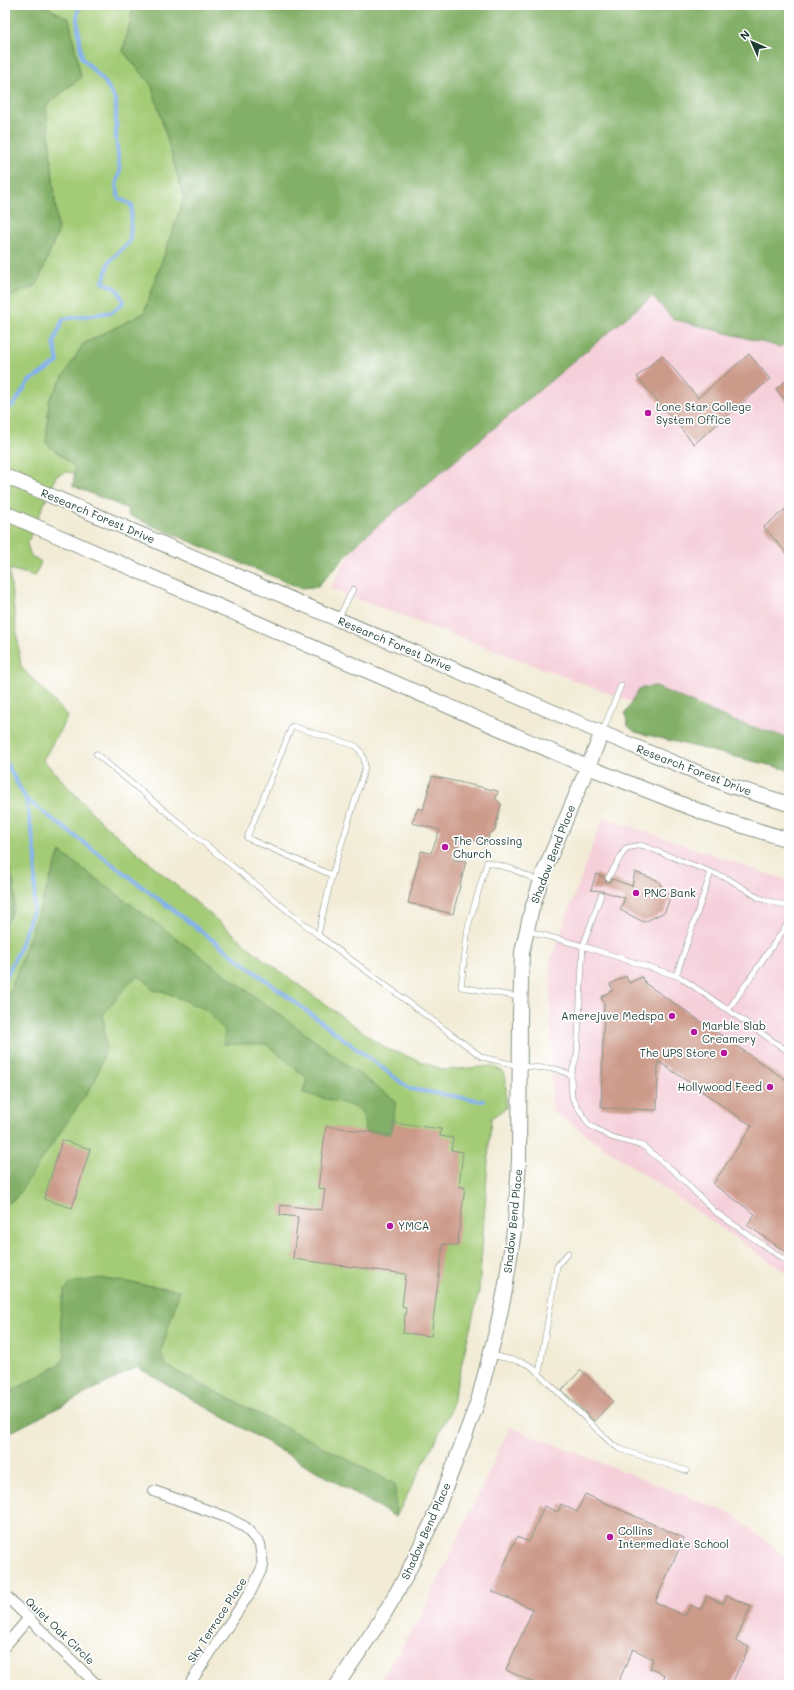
<svg xmlns="http://www.w3.org/2000/svg" width="794" height="1690" viewBox="0 0 794 1690" font-family="Mali,sans-serif">
	<style>
		.built { fill: #f5cfda }
		.green { fill: #a4cc77; stroke: #628456 }
		.forest { fill: #83b068; stroke: #51764e }
		.lines { fill: none; stroke-linecap: round; stroke-linejoin: round }
		.stream { stroke: #83b1ed; stroke-width: 4 }
		.building { fill: #cc9a89 }
		.lane-casing { stroke: #889486; stroke-width: 6 }
		.street-casing { stroke: #889486; stroke-width: 12 }
		.secondary-casing { stroke: #889486; stroke-width: 16 }
		.lane { stroke: #fff; stroke-width: 5 }
		.street { stroke: #fff; stroke-width: 10 }
		.secondary { stroke: #fff; stroke-width: 14 }
		.poi-dot { fill: #b5179e; stroke: #fff; stroke-width: 1.5 }
		.labels { text-anchor: middle; stroke-width: 3.5; stroke-linejoin: round; paint-order: stroke }
		.poi-label { font-size: 11px; fill: #1f3d34; stroke: #fff; text-anchor: start }
		.street-label { font-size: 11px; fill: #1f3d34; stroke: #fff }
	</style>
	<rect width="100%" height="100%" fill="#fff"/>
	<filter id="ink" filterUnits="userSpaceOnUse"><feTurbulence type="fractalNoise" baseFrequency=".025" numOctaves="2"/><feDisplacementMap in="SourceGraphic" scale="8" xChannelSelector="R" yChannelSelector="G"/><feConvolveMatrix kernelMatrix="1 2 1 2 8 2 1 2 1" color-interpolation-filters="sRGB"/></filter>
	<filter id="wash" filterUnits="userSpaceOnUse"><feTurbulence type="fractalNoise" baseFrequency=".012" numOctaves="4" result="noise"/><feDisplacementMap in="SourceGraphic" scale="16" xChannelSelector="R" yChannelSelector="G"/><feGaussianBlur stdDeviation="0.9" result="paint"/><feColorMatrix in="noise" values="0 0 0 0 0 0 0 0 0 0 0 0 0 0 0 0 0 1.4 0 .05"/><feComposite in="paint" operator="in"/></filter>
	<g filter="url(#wash)">
		<rect width="100%" height="100%" fill="#f2ecd7"/>
		<!-- built -->
		<g class="built">
			<path d="M 789,287 L 789,756 L 691,724 L 330,589 L 361,534 L 653,292 Z"/>
			<path d="M 603,817 L 789,881 L 789,1275 L 552,1111 L 550,963 Z"/>
			<path d="M 510,1427 L 732,1514 L 789,1560 L 789,1685 L 378,1685 L 423,1613 Z"/>
		</g>
		<!-- green -->
		<path class="green" d="M 43,5 L 134,5 L 123,51 L 152,86 L 184,198 L 144,313 L 84,344 L 46,443 L 75,467 L 74,473 L 65,472 L 56,476 L 27,544 L 31,556 L 41,562 L 35,576 L 9,569 L 21,667 L 68,716 L 43,760 L 99,820 L 263,959 L 385,1048 L 444,1070 L 492,1066 L 502,1071 L 506,1079 L 506,1108 L 491,1118 L 479,1292 L 450,1412 L 396,1517 L 137,1367 L 5,1435 L 5,1076 L 60,852 L 5,1006 L 5,925 L 14,909 L 14,883 L 5,854 L 5,299 L 37,285 L 58,231 L 46,106 L 81,77 L 69,19 Z"/>
		<!-- forest -->
		<g class="forest">
			<path d="M 5,5 L 43,5 L 69,19 L 81,77 L 46,106 L 58,231 L 37,285 L 5,299 Z"/>
			<path d="M 134,5 L 789,5 L 789,342 L 780,347 L 673,319 L 652,296 L 364,537 L 317,587 L 300,588 L 128,515 L 128,509 L 73,486 L 75,467 L 46,443 L 49,400 L 83,344 L 144,313 L 184,198 L 152,86 L 123,51 Z"/>
			<path d="M 654,686 L 734,721 L 789,738 L 789,770 L 635,732 L 628,726 L 625,714 L 639,689 Z"/>
			<path d="M 60,852 L 396,1101 L 391,1135 L 364,1131 L 365,1121 L 360,1109 L 346,1104 L 303,1093 L 307,1078 L 266,1044 L 223,1044 L 225,1031 L 207,1010 L 162,991 L 153,990 L 144,979 L 138,976 L 131,981 L 103,1014 L 106,1048 L 95,1081 L 15,1199 L 5,1205 L 5,1006 Z"/>
			<path d="M 5,854 C 14,886 22,894 5,925 Z"/>
			<path d="M 99,1278 L 180,1290 L 161,1352 L 166,1366 L 395,1484 L 396,1517 L 137,1367 L 5,1435 L 5,1395 L 57,1366 L 62,1362 L 65,1356 L 60,1316 L 64,1292 L 71,1283 Z"/>
		</g>
		<g class="lines">
			<!-- stream -->
			<g class="stream">
				<path d="M 5,411 L 15,403 L 28,382 L 58,362 L 54,342 L 63,319 L 112,312 L 124,302 L 117,289 L 103,282 L 109,262 L 130,241 L 132,205 L 119,198 L 116,185 L 120,171 L 116,139 L 116,101 L 105,82 L 82,58 L 77,19 L 79,5"/>
				<path d="M 5,761 L 26,799 L 36,857 L 34,908 L 18,952 L 5,979"/>
				<path d="M 26,799 L 410,1089 L 483,1101"/>
			</g>
		</g>
		<g id="blocks">
			<!-- building -->
			<g class="building">
				<path d="M 749,354 L 770,379 L 694,444 L 637,377 L 662,355 L 698,398 Z"/>
				<path d="M 789,378 L 789,405 L 776,389 Z"/>
				<path d="M 789,506 L 789,556 L 764,527 Z"/>
				<path d="M 432,776 L 498,791 L 496,799 L 501,804 L 495,830 L 489,834 L 487,844 L 460,837 L 453,860 L 466,861 L 453,914 L 408,903 L 421,851 L 431,853 L 440,830 L 412,823 L 418,808 L 423,810 Z"/>
				<path d="M 635,872 L 657,880 L 670,897 L 665,912 L 644,922 L 620,910 L 625,898 L 602,891 L 591,890 L 596,874 L 604,877 L 606,882 L 610,882 L 612,879 L 632,886 Z"/>
				<path d="M 626,976 L 629,983 L 642,977 L 646,984 L 789,1082 L 789,1254 L 747,1225 L 755,1214 L 713,1184 L 752,1126 L 658,1061 L 657,1110 L 601,1108 L 604,1004 L 601,997 L 613,990 L 610,984 Z"/>
				<path d="M 393,1123 L 441,1129 L 440,1136 L 453,1138 L 451,1150 L 463,1152 L 459,1187 L 465,1187 L 457,1246 L 443,1244 L 431,1336 L 403,1333 L 406,1307 L 402,1306 L 406,1274 L 293,1259 L 298,1217 L 280,1215 L 281,1205 L 322,1210 L 325,1189 L 318,1188 L 326,1126 L 391,1135 Z"/>
				<path d="M 62,1140 L 90,1149 L 72,1208 L 44,1199 Z"/>
				<path d="M 581,1370 L 613,1401 L 594,1421 L 562,1390 Z"/>
				<path d="M 585,1494 L 684,1538 L 655,1602 L 685,1616 L 691,1605 L 701,1610 L 707,1596 L 723,1604 L 727,1596 L 751,1606 L 736,1641 L 749,1647 L 731,1685 L 661,1685 L 665,1675 L 650,1669 L 653,1659 L 633,1649 L 617,1685 L 539,1685 L 506,1670 L 533,1609 L 492,1591 L 517,1537 L 529,1542 L 544,1506 L 558,1512 L 561,1504 L 577,1512 Z"/>
			</g>
		</g>
	</g>
	<g filter="url(#ink)">
		<use href="#blocks" fill-opacity="0" stroke="#889486" stroke-width="1"/>
		<g class="lines">
			<!-- lane casing -->
			<g class="lane-casing">
				<g id="lane">
					<path d="M 338,619 L 353,589"/>
					<path d="M 602,733 L 621,685"/>
					<path d="M 96,754 L 216,853 L 318,935 L 482,1057 L 519,1066 L 557,1069 L 571,1075"/>
					<path d="M 608,878 L 626,848 L 641,845 L 711,872"/>
					<path d="M 601,895 L 583,946 L 577,1055 L 571,1075 L 572,1098 L 589,1125 L 611,1137 L 643,1146 L 676,1173 L 714,1211 L 789,1263"/>
					<path d="M 528,931 L 583,946 L 680,977 L 789,1052"/>
					<path d="M 318,935 L 332,875 L 365,768 C 364,758 363,753 356,746 L 292,726 L 247,838 L 332,875"/>
					<path d="M 676,976 L 711,872 L 729,879 L 759,898 L 789,907"/>
					<path d="M 519,997 L 461,987 L 468,927 L 487,862 L 512,869 L 539,881"/>
					<path d="M 728,1010 L 789,922"/>
					<path d="M 491,1355 L 522,1362 L 531,1366 L 612,1444 L 620,1449 L 687,1471"/>
					<path d="M 539,1373 L 557,1266 L 568,1253"/>
				</g>
			</g>
			<!-- street casing -->
			<g class="street-casing">
				<g id="street">
					<path d="M 154,1491 L 226,1517 L 245,1527 L 260,1544 L 263,1566 L 251,1591 L 189,1685"/>
					<path d="M 5,1595 L 97,1685"/>
					<path d="M 5,1646 L 29,1618"/>
				</g>
			</g>
			<!-- secondary casing -->
			<g class="secondary-casing">
				<g id="secondary">
					<path d="M 5,476 L 602,733 L 728,785 L 789,804"/>
					<path d="M 5,513 L 588,767 L 717,818 L 789,840"/>
					<path d="M 337,1685 L 380,1621 L 405,1578 L 432,1522 L 453,1468 L 478,1401 L 497,1328 L 505,1290 L 515,1224 L 519,1160 L 520,1015 L 522,952 L 531,912 L 543,874 L 602,733"/>
				</g>
			</g>
			<!-- lane -->
			<use href="#lane" class="lane"/>
			<!-- street -->
			<use href="#street" class="street"/>
			<!-- secondary -->
			<use href="#secondary" class="secondary"/>
		</g>
	</g>
	<!-- markers -->
	<g class="poi-dot">
		<circle cx="648" cy="413" r="4"/>
		<circle cx="445" cy="847" r="4"/>
		<circle cx="636" cy="893" r="4"/>
		<circle cx="672" cy="1016" r="4"/>
		<circle cx="694" cy="1032" r="4"/>
		<circle cx="724" cy="1053" r="4"/>
		<circle cx="770" cy="1087" r="4"/>
		<circle cx="390" cy="1226" r="4"/>
		<circle cx="610" cy="1537" r="4"/>
	</g>
	<g class="labels">
		<!-- poi labels -->
		<g class="poi-label">
			<text x="656" y="411">Lone Star College<tspan x="656" dy="13">System Office</tspan></text>
			<text x="453" y="845">The Crossing<tspan x="453" dy="13">Church</tspan></text>
			<text x="644" y="897">PNC Bank</text>
			<text x="664" y="1020" text-anchor="end">Amerejuve Medspa</text>
			<text x="702" y="1030">Marble Slab<tspan x="702" dy="13">Creamery</tspan></text>
			<text x="716" y="1057" text-anchor="end">The UPS Store</text>
			<text x="762" y="1091" text-anchor="end">Hollywood Feed</text>
			<text x="398" y="1230">YMCA</text>
			<text x="618" y="1535">Collins<tspan x="618" dy="13">Intermediate School</tspan></text>
		</g>
		<!-- street labels -->
		<g class="street-label">
			<text transform="translate(98 516) rotate(23)" y="4">Research Forest Drive</text>
			<text transform="translate(395 644) rotate(23)" y="4">Research Forest Drive</text>
			<text transform="translate(694 770) rotate(21)" y="4">Research Forest Drive</text>
			<text transform="translate(553 854) rotate(-69)" y="4">Shadow Bend Place</text>
			<text transform="translate(513 1221) rotate(-84)" y="4">Shadow Bend Place</text>
			<text transform="translate(426 1531) rotate(-66)" y="4">Shadow Bend Place</text>
			<text transform="translate(217 1620) rotate(-57)" y="4">Sky Terrace Place</text>
			<text transform="translate(60 1631) rotate(44)" y="4">Quiet Oak Circle</text>
		</g>
	</g>
	<!-- margin -->
	<rect width="794" height="1690" fill="none" stroke="#fff" stroke-width="20"/>
	<!-- north arrow -->
	<g transform="translate(752 42) rotate(315)" stroke="#ffffff" stroke-width="3" paint-order="stroke">
	<path d="M0-3L7 15L0 10L-7 15Z" fill="#1f3d34"/>
	<text y="-6" font-size="11" font-weight="bold" text-anchor="middle" fill="#1f3d34">N</text>
	</g>
</svg>
